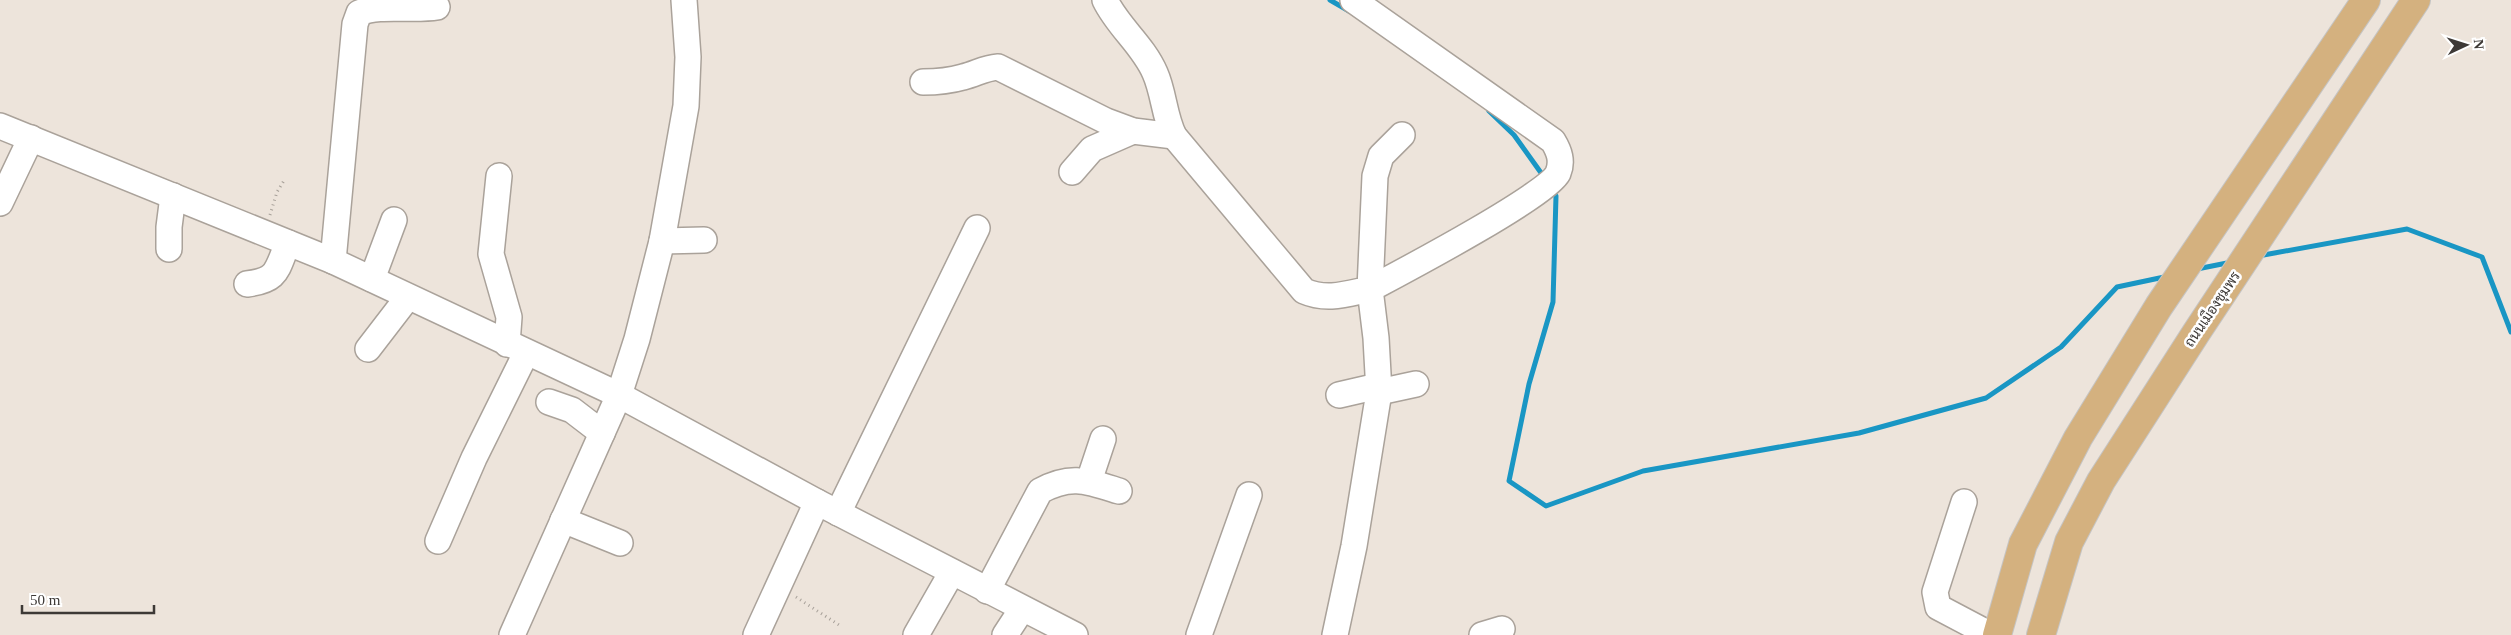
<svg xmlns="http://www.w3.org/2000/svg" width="2511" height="635" viewBox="0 0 2511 635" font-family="'Times New Roman',Sarabun,serif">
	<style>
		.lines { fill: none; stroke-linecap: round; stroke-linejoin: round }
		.stream { stroke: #1996c4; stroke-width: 5 }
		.minor-casing { stroke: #aaa29a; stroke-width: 28 }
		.major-casing { stroke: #c5c4c3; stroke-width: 30 }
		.path { stroke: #a7a099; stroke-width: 3; stroke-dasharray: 1 4; stroke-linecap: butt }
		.minor { stroke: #fff; stroke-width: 25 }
		.major { stroke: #d4b17f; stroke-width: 28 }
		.labels { text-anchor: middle; stroke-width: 5; stroke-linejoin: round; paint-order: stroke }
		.street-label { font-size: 14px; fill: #3d3936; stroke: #fff }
	</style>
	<rect width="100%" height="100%" fill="#ede4db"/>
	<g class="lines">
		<!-- stream -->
		<g class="stream">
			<path d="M 1330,0 L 1349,11"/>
			<path d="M 1489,111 L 1514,135 L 1544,177"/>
			<path d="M 1551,189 L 1556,196 L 1553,302 L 1529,384 L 1509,481 L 1546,506 L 1643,471 L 1859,433 L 1986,398 L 2061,347 L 2117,287 L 2169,276"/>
			<path d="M 2258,256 L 2407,229 L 2482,257 L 2511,332"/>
			<path d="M 2197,269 L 2232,262"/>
		</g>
		<!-- minor casing -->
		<g class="minor-casing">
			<g id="minor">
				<path d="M 1105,0 C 1118,27 1143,45 1155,73 C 1164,93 1164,116 1174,136 L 1304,291 C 1327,301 1346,294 1370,289 L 1375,176 L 1381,156 L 1402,135"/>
				<path d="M 923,82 C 937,82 949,81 963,77 C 976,74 984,68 998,67 L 1106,121 L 1133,131 L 1174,136"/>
				<path d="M 0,126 L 333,261 L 619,395 L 817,502 L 1075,635"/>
				<path d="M 1072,172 L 1092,149 L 1133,131"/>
				<path d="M 499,176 L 491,254 L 509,317 L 507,344"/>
				<path d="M 0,203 L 31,138"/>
				<path d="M 662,241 L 704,240"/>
				<path d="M 169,249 L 169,227 L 173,196"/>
				<path d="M 333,261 L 355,24 L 359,13 C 379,4 413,11 437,7"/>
				<path d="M 372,279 L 394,220"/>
				<path d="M 247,284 C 279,280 276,270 288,243"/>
				<path d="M 368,349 L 408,297"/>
				<path d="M 1379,392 L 1416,384"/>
				<path d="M 1339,395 L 1378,386"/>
				<path d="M 549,402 L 572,410 L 602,433"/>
				<path d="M 1089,481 L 1103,439"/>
				<path d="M 1964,502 L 1935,592 L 1938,607 L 1991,635"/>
				<path d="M 838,513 L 977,228"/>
				<path d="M 563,520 L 620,543"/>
				<path d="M 438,541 L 474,458 L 526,353"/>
				<path d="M 987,591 L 1040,491 C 1071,474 1087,481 1119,491"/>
				<path d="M 512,635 L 619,395 L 637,339 L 662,241 L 686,106 L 688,57 L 684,0"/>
				<path d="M 756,635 L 817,502"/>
				<path d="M 916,635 L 952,572"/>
				<path d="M 1005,635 L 1022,609"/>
				<path d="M 1199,635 L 1249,495"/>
				<path d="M 1335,635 L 1354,546 L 1379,392 L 1376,338 L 1370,289 C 1400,273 1548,195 1558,173 C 1563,161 1559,151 1553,141 L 1353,0"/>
				<path d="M 1482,635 L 1502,629"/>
			</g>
		</g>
		<!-- major casing -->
		<g class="major-casing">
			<g id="major">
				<path d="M 1997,635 L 2023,544 L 2078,438 L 2159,306 L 2366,0"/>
				<path d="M 2041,635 L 2069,542 L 2101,481 L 2196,333 L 2416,0"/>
			</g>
		</g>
		<!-- path -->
		<g class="path">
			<path d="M 270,215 L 277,192 L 285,179"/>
			<path d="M 796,597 L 839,625"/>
		</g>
		<!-- minor -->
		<use href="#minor" class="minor"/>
		<!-- major -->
		<use href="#major" class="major"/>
	</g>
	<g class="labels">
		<!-- street labels -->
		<g class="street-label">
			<text transform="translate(2212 309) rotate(-56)" y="5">ถนนเมืองชุมพร</text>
		</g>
	</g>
	<!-- north arrow -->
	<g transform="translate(2466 45) rotate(86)" stroke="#ffffff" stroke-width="4" paint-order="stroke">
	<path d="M0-4L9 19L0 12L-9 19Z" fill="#3d3936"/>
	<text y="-8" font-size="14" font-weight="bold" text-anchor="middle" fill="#3d3936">N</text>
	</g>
	<!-- scale -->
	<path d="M22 605v8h132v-8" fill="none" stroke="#3d3936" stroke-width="2.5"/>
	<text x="30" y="605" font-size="15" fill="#3d3936" stroke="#ffffff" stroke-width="4" paint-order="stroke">50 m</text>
</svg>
